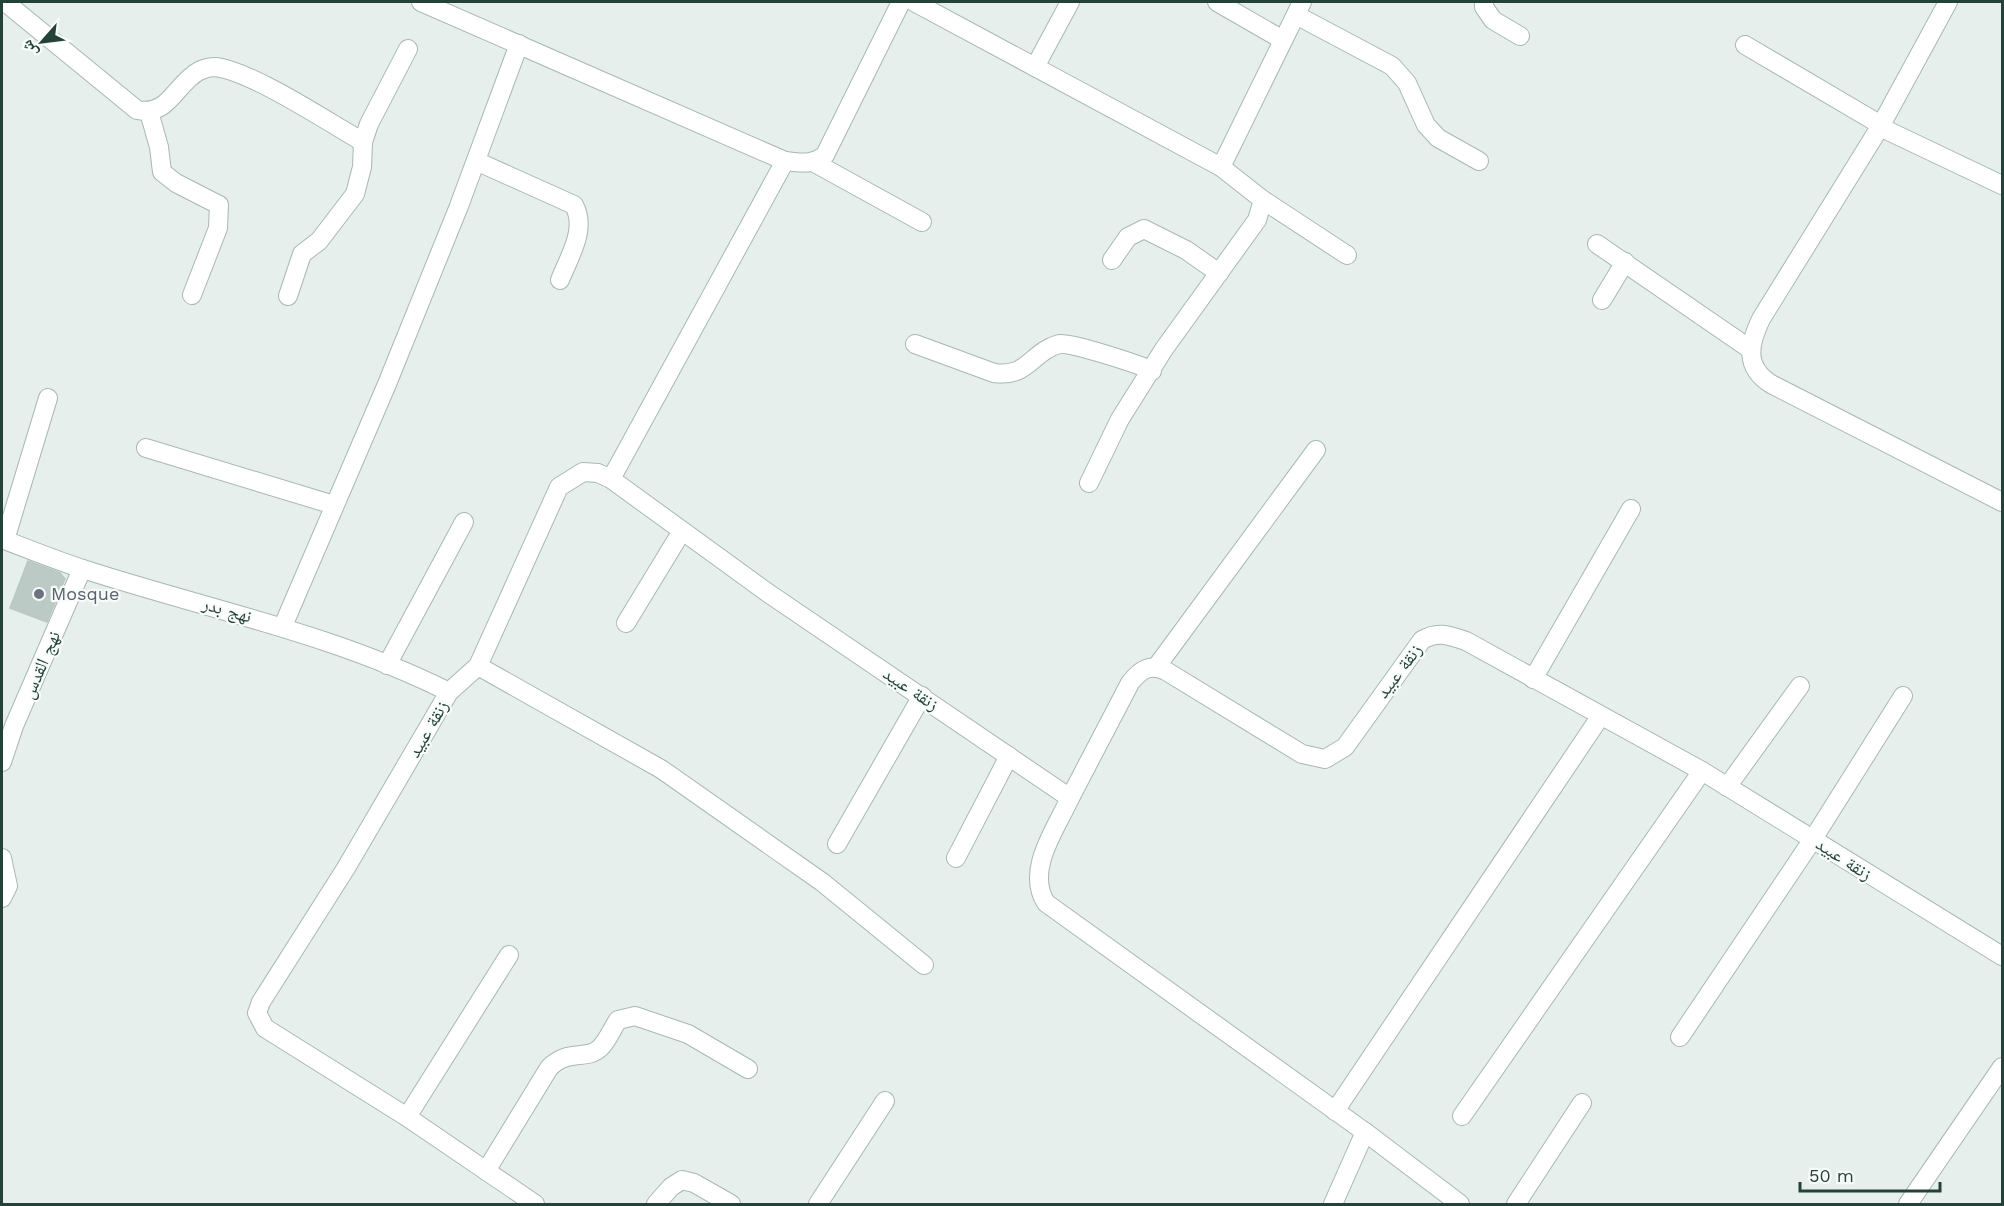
<svg xmlns="http://www.w3.org/2000/svg" width="2004" height="1206" viewBox="0 0 2004 1206" font-family="'Work Sans','Noto Naskh Arabic',sans-serif">
	<style>
		.building { fill: #bbcac4; stroke: #b8c9c2; stroke-width: 1.5 }
		.lines { fill: none; stroke-linecap: round; stroke-linejoin: round }
		.minor-casing { stroke: #a8b8b2; stroke-width: 20 }
		.minor { stroke: #fff; stroke-width: 18 }
		.worship-dot { fill: #6b7280; stroke: #f7fbf9; stroke-width: 2 }
		.labels { text-anchor: middle; stroke-width: 4.5; stroke-linejoin: round; paint-order: stroke }
		.worship-label { font-size: 18px; fill: #5b616d; stroke: #f7fbf9; text-anchor: start }
		.street-label { font-size: 18px; fill: #24423a; stroke: #f7fbf9 }
	</style>
	<rect width="100%" height="100%" fill="#e6efeb"/>
	<!-- building -->
	<path class="building" d="M 28,561 L 60,573 L 65,579 L 47,622 L 10,608 Z"/>
	<g class="lines">
		<!-- minor casing -->
		<g class="minor-casing">
			<g id="minor">
				<path d="M 5,2 L 137,110 C 170,116 174,85 199,71 C 203,69 211,67 216,67 C 253,72 328,122 363,142"/>
				<path d="M 421,2 L 785,161 C 801,163 813,165 825,155 L 901,2"/>
				<path d="M 914,2 L 1221,167 L 1263,200 L 1257,220 L 1164,349 L 1120,419 L 1089,483"/>
				<path d="M 1217,2 L 1283,40"/>
				<path d="M 1484,2 L 1484,7 L 1493,20 L 1520,36"/>
				<path d="M 1948,2 L 1880,127 L 1761,319 C 1749,344 1744,367 1771,384 L 2002,502"/>
				<path d="M 1296,15 L 1392,66 L 1407,83 L 1426,125 L 1438,138 L 1479,161"/>
				<path d="M 1745,45 L 1881,125"/>
				<path d="M 1035,67 L 1070,2"/>
				<path d="M 149,112 L 159,147 L 162,172 L 176,183 L 219,205 L 218,228 L 192,295"/>
				<path d="M 1880,127 L 2002,185"/>
				<path d="M 476,161 L 574,205 C 587,229 570,255 560,280"/>
				<path d="M 813,162 L 922,222"/>
				<path d="M 1221,167 L 1302,2"/>
				<path d="M 1263,200 L 1347,255"/>
				<path d="M 1597,244 L 1750,349"/>
				<path d="M 1112,260 L 1128,237 L 1144,229 L 1186,250 L 1219,273"/>
				<path d="M 288,296 L 302,254 L 319,241 L 355,194 L 362,167 L 363,142 L 369,124 L 408,49"/>
				<path d="M 1602,300 L 1625,262"/>
				<path d="M 915,344 L 994,373 C 1028,378 1031,352 1059,344 C 1068,341 1144,366 1152,371"/>
				<path d="M 146,448 L 334,505"/>
				<path d="M 611,479 L 785,161"/>
				<path d="M 2,539 C 28,549 55,560 83,569 C 206,609 331,633 449,692"/>
				<path d="M 5,540 L 48,398"/>
				<path d="M 626,623 L 682,531"/>
				<path d="M 283,626 L 387,384 L 459,206 L 519,44"/>
				<path d="M 387,665 L 464,522"/>
				<path d="M 478,666 L 661,769 L 822,882 L 924,965"/>
				<path d="M 1157,666 L 1316,450"/>
				<path d="M 1533,679 L 1631,509"/>
				<path d="M 2,762 L 14,726 L 82,569"/>
				<path d="M 1727,787 L 1800,686"/>
				<path d="M 1070,798 C 1056,829 1025,870 1046,903 L 1365,1132 L 1460,1204"/>
				<path d="M 837,844 L 922,696"/>
				<path d="M 2,858 L 8,886 L 2,898"/>
				<path d="M 956,858 L 1009,756"/>
				<path d="M 1680,1037 L 1813,839 L 1903,696"/>
				<path d="M 1335,1111 L 1600,717"/>
				<path d="M 1462,1116 L 1702,771"/>
				<path d="M 407,1117 L 509,955"/>
				<path d="M 486,1171 L 549,1068 C 568,1048 586,1061 600,1048 C 608,1040 612,1029 618,1020 L 635,1016 L 688,1034 L 748,1069"/>
				<path d="M 535,1204 L 407,1117 L 265,1028 L 257,1013 L 261,1002 L 346,868 L 449,692 L 478,666 L 559,487 L 583,472 L 598,473 L 611,479 L 768,593 L 1070,798 L 1130,683 C 1140,670 1150,663 1166,671 L 1302,754 L 1325,759 L 1345,747 L 1422,640 C 1438,631 1448,635 1466,641 L 1702,771 L 2002,956"/>
				<path d="M 656,1204 L 671,1187 L 682,1180 L 694,1183 L 731,1204"/>
				<path d="M 818,1204 L 885,1101"/>
				<path d="M 1333,1204 L 1365,1132"/>
				<path d="M 1516,1204 L 1582,1103"/>
				<path d="M 1908,1204 L 2002,1067"/>
			</g>
		</g>
		<!-- minor -->
		<use href="#minor" class="minor"/>
	</g>
	<!-- markers -->
	<circle class="worship-dot" cx="39" cy="594" r="6"/>
	<g class="labels">
		<!-- worship labels -->
		<g class="worship-label">
			<text x="51" y="600">Mosque</text>
		</g>
		<!-- street labels -->
		<g class="street-label">
			<text transform="translate(227 610) rotate(16)" y="6">نهج بدر</text>
			<text transform="translate(41 665) rotate(-67)" y="6">نهج القدس</text>
			<text transform="translate(1399 671) rotate(-53)" y="6">زنقة عبيد</text>
			<text transform="translate(911 689) rotate(34)" y="6">زنقة عبيد</text>
			<text transform="translate(428 729) rotate(-60)" y="6">زنقة عبيد</text>
			<text transform="translate(1844 859) rotate(33)" y="6">زنقة عبيد</text>
		</g>
	</g>
	<!-- border -->
	<rect width="2004" height="1206" fill="none" stroke="#24423a" stroke-width="6"/>
	<!-- north arrow -->
	<g transform="translate(42 42) rotate(242)" stroke="#f7fbf9" stroke-width="4.5" paint-order="stroke">
	<path d="M0-4.5L10 22L0 15L-10 22Z" fill="#24423a"/>
	<text y="-9" font-size="16" font-weight="bold" text-anchor="middle" fill="#24423a">ش</text>
	</g>
	<!-- scale -->
	<path d="M1800 1182v9h140v-9" fill="none" stroke="#24423a" stroke-width="3"/>
	<text x="1809" y="1182" font-size="18" fill="#24423a" stroke="#f7fbf9" stroke-width="4.5" paint-order="stroke">50 m</text>
</svg>
